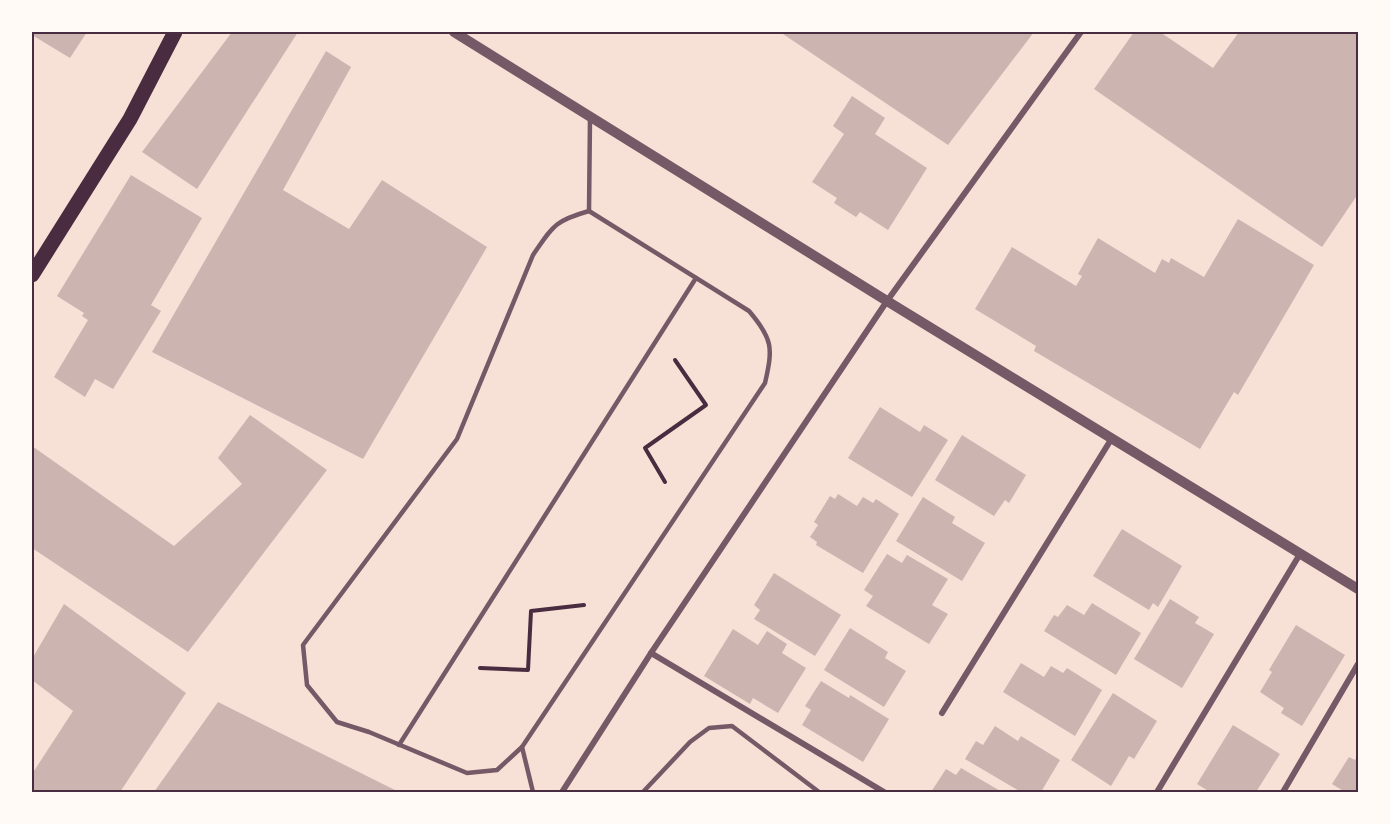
<svg xmlns="http://www.w3.org/2000/svg" width="1390" height="824" viewBox="0 0 1390 824" font-family="Helvetica,sans-serif">
	<style>
		.building { fill: #ccb4b1 }
		.lines { fill: none; stroke-linecap: round; stroke-linejoin: round }
		.path { stroke: #4a2c40; stroke-width: 4 }
		.service { stroke: #755966; stroke-width: 4.5 }
		.minor { stroke: #755966; stroke-width: 6 }
		.tertiary { stroke: #755966; stroke-width: 10 }
		.primary { stroke: #4a2c40; stroke-width: 15 }
		.neatline { fill: none; stroke: #4a2c40; stroke-width: 2 }
	</style>
	<rect width="100%" height="100%" fill="#f7e1d7"/>
	<!-- building -->
	<g class="building">
		<path d="M 32,32 L 87,32 L 70,58 L 32,35 Z"/>
		<path d="M 232,32 L 298,32 L 197,189 L 142,152 Z"/>
		<path d="M 780,32 L 1034,32 L 948,145 Z"/>
		<path d="M 1134,32 L 1160,32 L 1213,68 L 1239,32 L 1358,32 L 1358,194 L 1322,247 L 1094,89 Z"/>
		<path d="M 326,51 L 351,67 L 283,190 L 349,229 L 382,180 L 487,247 L 363,459 L 152,352 Z"/>
		<path d="M 852,96 L 885,118 L 875,134 L 927,168 L 888,230 L 860,212 L 856,217 L 834,203 L 837,198 L 812,182 L 844,134 L 833,126 Z"/>
		<path d="M 131,175 L 202,218 L 151,305 L 161,311 L 113,389 L 95,379 L 85,397 L 54,377 L 88,320 L 82,316 L 84,313 L 57,296 Z"/>
		<path d="M 1238,219 L 1314,265 L 1238,395 L 1234,392 L 1200,449 L 1034,351 L 1036,346 L 975,309 L 1012,247 L 1076,286 L 1082,276 L 1078,274 L 1098,238 L 1155,273 L 1162,259 L 1169,263 L 1171,258 L 1204,277 Z"/>
		<path d="M 880,407 L 920,432 L 924,425 L 948,440 L 912,497 L 848,458 Z"/>
		<path d="M 250,415 L 327,470 L 188,652 L 32,548 L 32,446 L 174,546 L 242,484 L 218,458 Z"/>
		<path d="M 962,435 L 1026,475 L 1009,503 L 1005,500 L 994,516 L 935,480 Z"/>
		<path d="M 838,494 L 857,506 L 863,497 L 873,503 L 876,499 L 899,514 L 863,573 L 816,545 L 817,542 L 810,537 L 818,525 L 814,522 L 830,496 L 835,499 Z"/>
		<path d="M 923,497 L 955,517 L 952,523 L 985,543 L 962,581 L 896,541 Z"/>
		<path d="M 1122,529 L 1182,566 L 1158,607 L 1153,603 L 1149,610 L 1093,576 Z"/>
		<path d="M 887,554 L 902,563 L 907,555 L 948,579 L 932,605 L 948,614 L 929,644 L 866,606 L 873,596 L 864,590 Z"/>
		<path d="M 774,573 L 841,615 L 815,656 L 754,619 L 760,610 L 754,605 Z"/>
		<path d="M 1170,599 L 1199,617 L 1195,623 L 1214,634 L 1182,688 L 1134,659 Z"/>
		<path d="M 1092,603 L 1141,633 L 1116,675 L 1044,631 L 1054,615 L 1058,617 L 1067,605 L 1084,615 Z"/>
		<path d="M 64,604 L 186,693 L 120,792 L 32,792 L 32,774 L 73,711 L 32,680 L 32,659 Z"/>
		<path d="M 1296,625 L 1345,655 L 1302,726 L 1281,713 L 1284,708 L 1260,692 L 1272,672 L 1269,670 Z"/>
		<path d="M 850,628 L 888,652 L 885,658 L 906,671 L 884,707 L 824,670 Z"/>
		<path d="M 733,629 L 758,645 L 767,631 L 787,644 L 782,653 L 806,668 L 778,713 L 753,698 L 750,704 L 704,676 Z"/>
		<path d="M 1021,663 L 1044,677 L 1051,666 L 1063,673 L 1067,668 L 1102,690 L 1075,736 L 1003,692 Z"/>
		<path d="M 821,681 L 849,698 L 850,695 L 889,719 L 863,762 L 802,725 L 811,710 L 805,706 Z"/>
		<path d="M 1113,693 L 1157,721 L 1134,759 L 1129,756 L 1111,786 L 1071,760 Z"/>
		<path d="M 218,702 L 399,792 L 154,792 Z"/>
		<path d="M 1233,725 L 1280,754 L 1256,792 L 1210,792 L 1197,784 Z"/>
		<path d="M 995,726 L 1018,741 L 1021,736 L 1060,760 L 1041,792 L 1021,792 L 965,759 L 976,741 L 983,745 Z"/>
		<path d="M 1358,754 L 1358,792 L 1345,792 L 1332,784 L 1349,757 L 1355,760 Z"/>
		<path d="M 961,768 L 1002,792 L 931,792 L 946,769 L 956,775 Z"/>
	</g>
	<g class="lines">
		<!-- path -->
		<g class="path">
			<path d="M 665,482 L 645,448 L 706,405 L 675,360"/>
			<path d="M 480,668 L 528,670 L 531,611 L 584,605"/>
		</g>
		<!-- service -->
		<g class="service">
			<path d="M 589,211 L 749,311 C 773,339 773,348 765,383 L 522,747 L 497,770 L 467,773 L 369,732 L 337,722 L 307,685 L 303,645 L 457,439 L 533,255 C 553,226 554,221 589,211 Z"/>
			<path d="M 589,211 L 590,118"/>
			<path d="M 399,745 L 696,278"/>
			<path d="M 522,747 L 533,792"/>
			<path d="M 643,792 L 690,742 L 709,728 L 732,726 L 819,792"/>
		</g>
		<!-- minor -->
		<g class="minor">
			<path d="M 651,653 L 884,792"/>
			<path d="M 942,713 L 1112,438"/>
			<path d="M 562,792 L 651,653 L 887,301 L 1081,32"/>
			<path d="M 1157,792 L 1300,554"/>
			<path d="M 1283,792 L 1358,664"/>
		</g>
		<!-- tertiary -->
		<path class="tertiary" d="M 454,32 L 887,301 L 1358,589"/>
		<!-- primary -->
		<path class="primary" d="M 32,275 L 130,119 L 175,32"/>
	</g>
	<!-- border -->
	<rect width="1390" height="824" fill="none" stroke="#fffaf5" stroke-width="66"/>
	<rect x="33" y="33" width="1324" height="758" class="neatline"/>
</svg>
